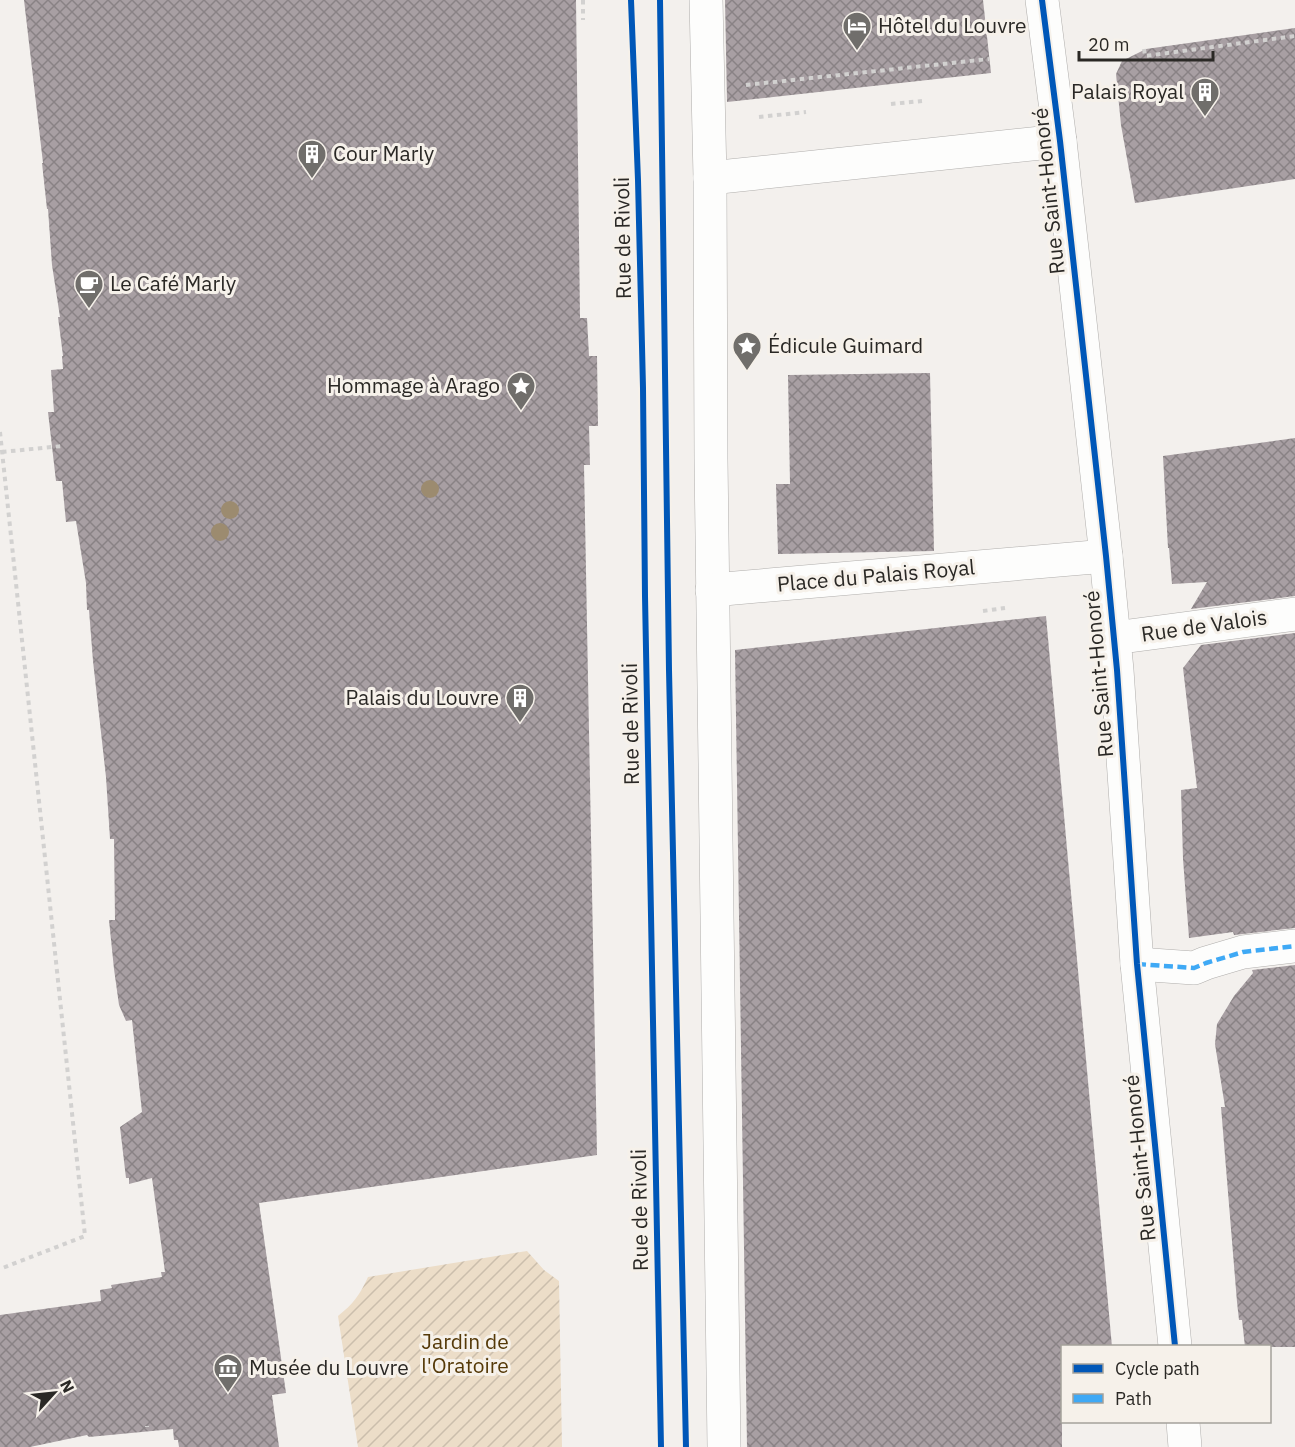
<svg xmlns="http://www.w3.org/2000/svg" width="1295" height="1447" viewBox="0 0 1295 1447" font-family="'IBM Plex Sans',sans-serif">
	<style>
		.garden { fill: url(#garden-furrows) }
		.building { fill: url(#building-cross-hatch) }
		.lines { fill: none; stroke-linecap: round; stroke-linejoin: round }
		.minor-casing { stroke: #b0aeac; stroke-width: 34 }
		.tertiary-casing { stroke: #b0aeac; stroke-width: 34 }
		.path { stroke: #d2d1d0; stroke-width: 4; stroke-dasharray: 4.5 4.5; stroke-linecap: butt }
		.minor { stroke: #fdfdfc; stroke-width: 33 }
		.tertiary { stroke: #fdfdfc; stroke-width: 33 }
		.quiet { stroke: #3fa9f5; stroke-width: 4.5; stroke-dasharray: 9 4.5; stroke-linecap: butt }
		.cycleway-casing { stroke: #f6f1ea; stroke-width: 10 }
		.cycleway { stroke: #0057b8; stroke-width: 6 }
		.tree { fill: #9c8b6f }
		.labels { text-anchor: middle; stroke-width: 6; stroke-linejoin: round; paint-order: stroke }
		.poi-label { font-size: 21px; fill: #2a2825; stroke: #f6f1ea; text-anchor: start }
		.street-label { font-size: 21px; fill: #2a2825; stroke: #f6f1ea }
		.park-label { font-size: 21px; fill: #553908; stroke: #f6f1ea }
	</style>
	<defs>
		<pattern id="garden-furrows" width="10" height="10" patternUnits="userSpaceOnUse" patternTransform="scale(1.5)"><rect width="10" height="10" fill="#ecddc8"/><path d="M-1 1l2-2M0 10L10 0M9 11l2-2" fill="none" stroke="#cbbeac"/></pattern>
		<pattern id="building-cross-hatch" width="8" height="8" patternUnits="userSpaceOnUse" patternTransform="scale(1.5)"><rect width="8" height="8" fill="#a89fa3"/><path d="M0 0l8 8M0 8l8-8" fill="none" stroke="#898285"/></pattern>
	</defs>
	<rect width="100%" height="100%" fill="#f3f0ed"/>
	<!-- garden -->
	<path class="garden" d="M 527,1251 L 544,1270 L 559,1281 L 562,1447 L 358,1447 L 338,1316 C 353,1304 360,1295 368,1277 Z"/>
	<!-- building -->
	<g class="building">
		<path d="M 24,0 L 576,0 L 580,318 L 587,318 L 589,356 L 597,356 L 598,426 L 589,426 L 590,465 L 584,465 L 597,1155 L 259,1203 L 286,1393 L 272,1395 L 279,1447 L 179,1447 L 178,1440 L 174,1440 L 173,1429 L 89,1437 L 87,1435 L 30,1447 L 0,1447 L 0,1315 L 101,1301 L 100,1290 L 112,1288 L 111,1285 L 162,1277 L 161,1272 L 165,1272 L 152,1178 L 129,1184 L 129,1178 L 126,1178 L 120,1127 L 142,1112 L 132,1020 L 126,1021 L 119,1005 L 114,969 L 109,920 L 115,920 L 114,839 L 110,839 L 106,777 L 93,661 L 89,610 L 87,610 L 86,583 L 76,521 L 66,522 L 62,481 L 56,481 L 48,412 L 54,412 L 51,370 L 63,369 L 62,356 L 63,356 L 58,317 L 60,317 L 52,265 L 48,209 L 47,209 L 42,163 L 43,163 Z"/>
		<path d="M 725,0 L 983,0 L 991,73 L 727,102 Z"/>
		<path d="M 1295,28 L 1295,179 L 1135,203 L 1121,125 L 1116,74 L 1122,61 L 1146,49 Z"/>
		<path d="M 930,373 L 934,551 L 778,554 L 776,484 L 790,484 L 788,375 Z"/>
		<path d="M 1295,438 L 1295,596 L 1191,609 L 1207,582 L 1172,584 L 1169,548 L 1168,548 L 1163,456 Z"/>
		<path d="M 1046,616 L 1112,1347 L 1062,1347 L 1062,1447 L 747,1447 L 735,650 Z"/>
		<path d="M 1295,633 L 1295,928 L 1234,935 L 1233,932 L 1189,938 L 1183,859 L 1181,790 L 1197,788 L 1183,668 L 1201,645 Z"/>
		<path d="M 1295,965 L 1295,1347 L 1245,1347 L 1242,1320 L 1239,1320 L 1237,1302 L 1221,1107 L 1225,1107 L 1215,1044 L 1217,1024 L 1234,996 L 1253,973 L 1252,970 Z"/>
	</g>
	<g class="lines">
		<!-- minor casing -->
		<g class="minor-casing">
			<g id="minor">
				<path d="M 706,0 L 710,178 L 711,459 L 724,1447"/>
				<path d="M 710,178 L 1060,141"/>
				<path d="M 712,590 L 1106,556"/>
				<path d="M 1114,638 L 1295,614"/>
				<path d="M 1137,964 L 1194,968 L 1206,963 L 1243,952 L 1295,946"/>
			</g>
		</g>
		<!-- tertiary casing -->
		<g class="tertiary-casing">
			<g id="tertiary">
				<path d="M 1042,0 L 1060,141 L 1106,556 L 1117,670 L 1137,964 L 1175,1346"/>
				<path d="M 1183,1422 L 1185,1447"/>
			</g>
		</g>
		<!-- path -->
		<g class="path">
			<path d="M 583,0 L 583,20"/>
			<path d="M 1144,49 L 1145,56 L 1295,36"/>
			<path d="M 746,85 L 989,59"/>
			<path d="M 891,104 L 922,101"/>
			<path d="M 759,117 L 806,112"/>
			<path d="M 0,432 L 85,1236 L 0,1269"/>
			<path d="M 2,452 L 62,446"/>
			<path d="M 983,611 L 1005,608"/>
			<path d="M 147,1426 L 147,1427"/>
		</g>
		<!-- minor -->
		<use href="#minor" class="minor"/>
		<!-- tertiary -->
		<use href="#tertiary" class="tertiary"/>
		<!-- quiet -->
		<path class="quiet" d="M 1137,964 L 1194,968 L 1206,963 L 1243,952 L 1295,946"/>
		<!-- cycleway casing -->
		<g class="cycleway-casing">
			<g id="cycleway">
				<path d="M 631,0 L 638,180 L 643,388 L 645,596 L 661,1447"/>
				<path d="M 660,0 L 669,670 L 686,1447"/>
				<path d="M 1042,0 L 1060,141 L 1106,556 L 1117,670 L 1137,964 L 1175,1346"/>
			</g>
		</g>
		<!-- cycleway -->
		<use href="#cycleway" class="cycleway"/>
	</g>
	<!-- trees -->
	<g class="tree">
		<circle cx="430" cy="489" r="9"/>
		<circle cx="230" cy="510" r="9"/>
		<circle cx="220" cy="532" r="9"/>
	</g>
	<!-- icons -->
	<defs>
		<g id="hotel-pin" transform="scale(1.5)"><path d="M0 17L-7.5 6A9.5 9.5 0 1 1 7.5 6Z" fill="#706e6b" stroke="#f6f1ea"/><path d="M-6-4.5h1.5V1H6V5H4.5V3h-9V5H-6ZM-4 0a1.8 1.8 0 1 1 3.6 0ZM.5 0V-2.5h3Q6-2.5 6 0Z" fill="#fff"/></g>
		<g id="building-pin" transform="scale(1.5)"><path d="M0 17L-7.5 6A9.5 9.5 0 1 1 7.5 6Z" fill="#706e6b" stroke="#f6f1ea"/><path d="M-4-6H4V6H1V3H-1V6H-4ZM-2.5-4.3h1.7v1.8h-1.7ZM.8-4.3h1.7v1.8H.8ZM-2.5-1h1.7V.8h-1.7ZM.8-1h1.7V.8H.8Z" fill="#fff"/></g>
		<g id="cafe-pin" transform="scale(1.5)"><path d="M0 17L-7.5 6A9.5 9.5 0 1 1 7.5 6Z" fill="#706e6b" stroke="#f6f1ea"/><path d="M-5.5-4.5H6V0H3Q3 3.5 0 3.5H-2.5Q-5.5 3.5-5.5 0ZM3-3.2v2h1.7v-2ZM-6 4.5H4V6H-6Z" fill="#fff"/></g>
		<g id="sight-pin" transform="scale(1.5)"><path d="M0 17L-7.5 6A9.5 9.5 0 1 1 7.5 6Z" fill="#706e6b" stroke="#f6f1ea"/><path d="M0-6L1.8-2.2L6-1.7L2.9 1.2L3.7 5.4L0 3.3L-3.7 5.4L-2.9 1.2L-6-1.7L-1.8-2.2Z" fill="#fff"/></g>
		<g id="museum-pin" transform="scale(1.5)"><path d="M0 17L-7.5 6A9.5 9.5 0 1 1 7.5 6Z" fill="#706e6b" stroke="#f6f1ea"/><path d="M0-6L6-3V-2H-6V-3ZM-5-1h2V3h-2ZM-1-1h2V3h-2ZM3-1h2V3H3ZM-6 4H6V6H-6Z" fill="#fff"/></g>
	</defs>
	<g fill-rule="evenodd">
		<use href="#hotel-pin" x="857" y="26"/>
		<use href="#building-pin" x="1205" y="92"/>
		<use href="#building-pin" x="312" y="154"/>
		<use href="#cafe-pin" x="89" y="284"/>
		<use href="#sight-pin" x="747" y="346"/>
		<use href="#sight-pin" x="521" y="386"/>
		<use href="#building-pin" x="520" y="698"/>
		<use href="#museum-pin" x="228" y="1368"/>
	</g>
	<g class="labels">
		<!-- poi labels -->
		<g class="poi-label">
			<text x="878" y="33">Hôtel du Louvre</text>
			<text x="1184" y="99" text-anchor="end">Palais Royal</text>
			<text x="333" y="161">Cour Marly</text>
			<text x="110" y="291">Le Café Marly</text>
			<text x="768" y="353">Édicule Guimard</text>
			<text x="500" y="393" text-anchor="end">Hommage à Arago</text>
			<text x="499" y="705" text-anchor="end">Palais du Louvre</text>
			<text x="249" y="1375">Musée du Louvre</text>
		</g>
		<!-- street labels -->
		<g class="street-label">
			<text transform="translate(1049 191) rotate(-96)" y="7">Rue Saint-Honoré</text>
			<text transform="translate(623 238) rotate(-91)" y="7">Rue de Rivoli</text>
			<text transform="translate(876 576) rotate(-5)" y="7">Place du Palais Royal</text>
			<text transform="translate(1204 626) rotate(-8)" y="7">Rue de Valois</text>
			<text transform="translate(1099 674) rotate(-95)" y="7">Rue Saint-Honoré</text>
			<text transform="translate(631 724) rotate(-91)" y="7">Rue de Rivoli</text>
			<text transform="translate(1140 1158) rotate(-96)" y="7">Rue Saint-Honoré</text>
			<text transform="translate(640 1210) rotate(-91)" y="7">Rue de Rivoli</text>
		</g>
		<!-- park labels -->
		<g class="park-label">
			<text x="465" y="1349">Jardin de<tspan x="465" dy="24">l'Oratoire</tspan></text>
		</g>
	</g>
	<!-- legend -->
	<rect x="1061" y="1345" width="210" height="78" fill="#f6f1ea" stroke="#a4a19b" stroke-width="1.5"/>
	<rect x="1073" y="1364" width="30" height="9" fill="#0057b8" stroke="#a4a19b" stroke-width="1.5"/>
	<text x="1115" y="1375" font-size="18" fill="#2a2825">Cycle path</text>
	<rect x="1073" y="1394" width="30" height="9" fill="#3fa9f5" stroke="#a4a19b" stroke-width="1.5"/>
	<text x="1115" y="1405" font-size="18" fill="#2a2825">Path</text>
	<!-- north arrow -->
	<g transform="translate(54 1393) rotate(63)" stroke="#f6f1ea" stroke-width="4.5" paint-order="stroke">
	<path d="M0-4.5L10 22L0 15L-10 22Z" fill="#2a2825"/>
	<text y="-9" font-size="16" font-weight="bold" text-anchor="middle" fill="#2a2825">N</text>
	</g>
	<!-- scale -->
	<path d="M1079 51v9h134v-9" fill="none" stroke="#2a2825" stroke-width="3"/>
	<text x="1088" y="51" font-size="18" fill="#2a2825" stroke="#f6f1ea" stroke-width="4.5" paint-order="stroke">20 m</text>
</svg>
